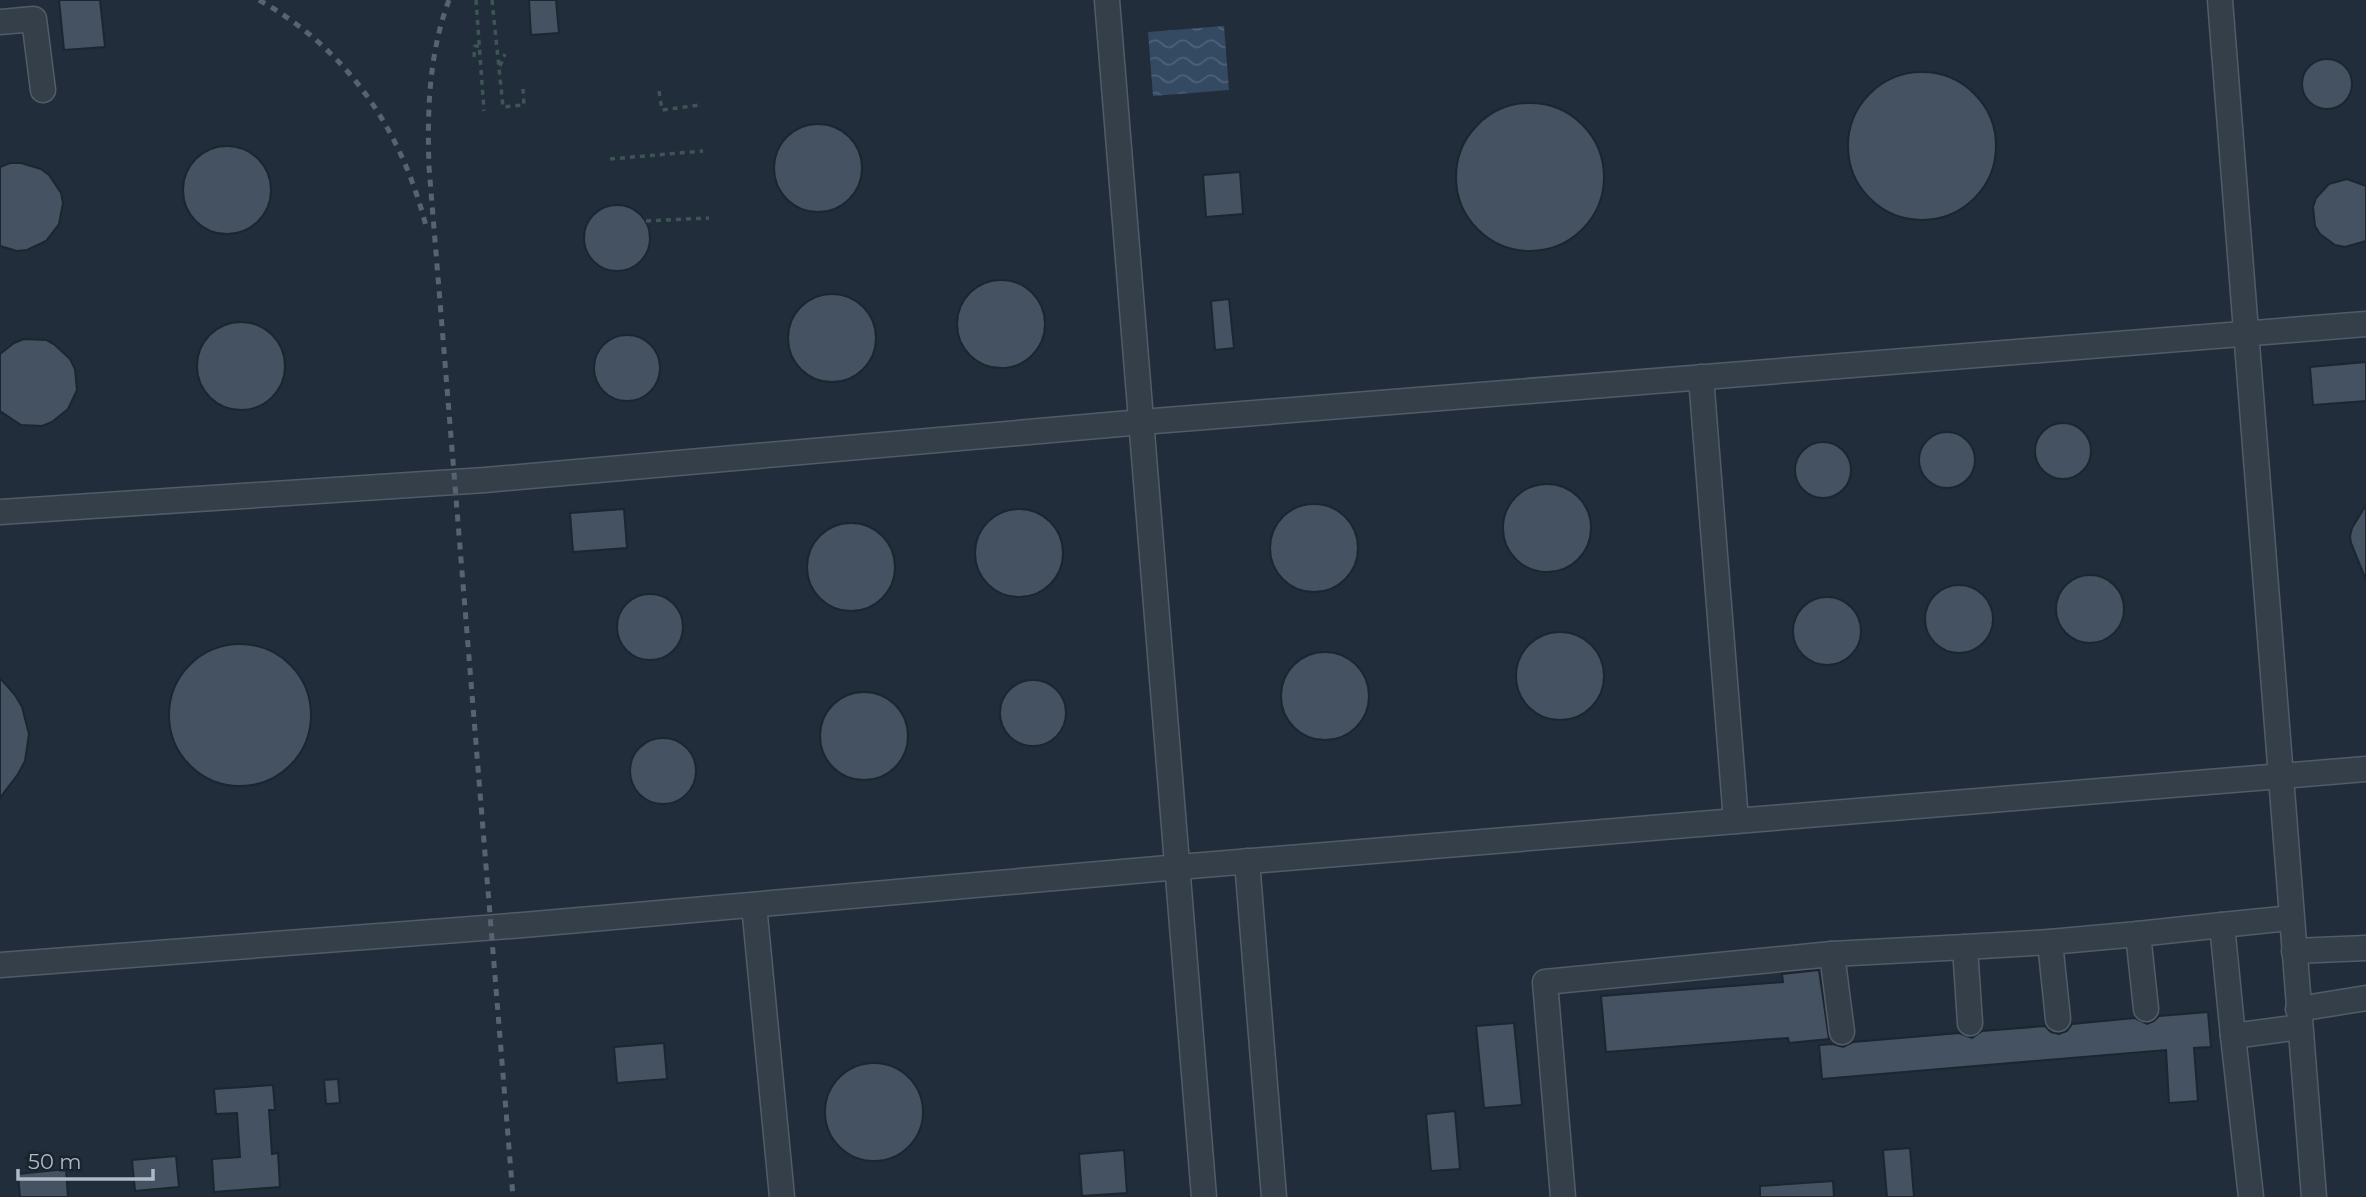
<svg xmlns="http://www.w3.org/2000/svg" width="2366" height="1197" viewBox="0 0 2366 1197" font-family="Montserrat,sans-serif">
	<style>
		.water { fill: url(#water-waves) }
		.building { fill: #445262; stroke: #1c2631; stroke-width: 2 }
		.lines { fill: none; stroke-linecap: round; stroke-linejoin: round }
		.minor-casing { stroke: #525c68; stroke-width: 27 }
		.path { stroke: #3e5555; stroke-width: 3.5; stroke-dasharray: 5 5; stroke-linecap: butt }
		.minor { stroke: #353f4a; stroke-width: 24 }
		.rail { stroke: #566372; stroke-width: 5; stroke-dasharray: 7 7; stroke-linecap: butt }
	</style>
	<defs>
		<pattern id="water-waves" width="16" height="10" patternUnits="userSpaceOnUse" patternTransform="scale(1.75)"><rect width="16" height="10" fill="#344962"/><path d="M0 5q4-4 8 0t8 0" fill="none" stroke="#4f6177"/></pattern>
	</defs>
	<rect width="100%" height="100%" fill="#212d3a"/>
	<!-- water -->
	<path class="water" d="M 1224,26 L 1229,90 L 1153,96 L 1148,32 Z"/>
	<!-- building -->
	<g class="building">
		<path d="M 59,0 L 100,0 L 105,47 L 64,50 Z"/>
		<path d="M 529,0 L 556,0 L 559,33 L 531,35 Z"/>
		<circle cx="2327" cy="84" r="25"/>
		<circle cx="1922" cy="146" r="74"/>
		<circle cx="1530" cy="177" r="74"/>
		<circle cx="818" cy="168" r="44"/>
		<circle cx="227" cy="190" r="44"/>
		<path d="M 10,163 L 21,163 L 41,169 L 49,175 L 61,193 L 63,203 L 59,224 L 46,241 L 27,250 L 17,251 L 0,246 L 0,167 Z"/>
		<path d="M 1240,172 L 1243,214 L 1206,217 L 1203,175 Z"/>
		<path d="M 2347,179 L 2366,186 L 2366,241 L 2345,247 L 2335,245 L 2320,234 L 2315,226 L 2313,207 L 2316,198 L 2329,184 Z"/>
		<circle cx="617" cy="238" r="33"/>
		<circle cx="1001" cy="324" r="44"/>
		<circle cx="832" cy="338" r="44"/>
		<path d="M 1229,299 L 1234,348 L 1215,350 L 1211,301 Z"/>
		<circle cx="241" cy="366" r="44"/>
		<circle cx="627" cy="368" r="33"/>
		<path d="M 24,339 L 46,340 L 55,345 L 70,359 L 75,369 L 77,390 L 68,409 L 52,422 L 42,426 L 21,425 L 0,411 L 0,354 L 14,343 Z"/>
		<path d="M 2366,362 L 2366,401 L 2313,405 L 2310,367 Z"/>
		<circle cx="2063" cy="451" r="28"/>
		<circle cx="1947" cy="460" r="28"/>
		<circle cx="1823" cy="470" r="28"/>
		<circle cx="1547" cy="528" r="44"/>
		<circle cx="1314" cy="548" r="44"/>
		<path d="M 2366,505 L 2366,580 L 2351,543 L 2350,536 L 2352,528 Z"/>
		<path d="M 624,509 L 627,548 L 573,552 L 570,513 Z"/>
		<circle cx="1019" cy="553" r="44"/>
		<circle cx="851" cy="567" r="44"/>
		<circle cx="2090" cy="609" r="34"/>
		<circle cx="1959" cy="619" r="34"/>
		<circle cx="650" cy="627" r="33"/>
		<circle cx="1827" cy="631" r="34"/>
		<circle cx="1560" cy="676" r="44"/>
		<circle cx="240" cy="715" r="71"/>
		<circle cx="1325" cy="696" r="44"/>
		<path d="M 0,678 L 15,695 L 22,707 L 29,734 L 25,761 L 18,774 L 0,798 Z"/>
		<circle cx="1033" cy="713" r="33"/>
		<circle cx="864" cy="736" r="44"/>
		<circle cx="663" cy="771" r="33"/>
		<path d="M 1819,970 L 1829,1039 L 1789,1043 L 1788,1038 L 1606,1052 L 1601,996 L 1783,982 L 1782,974 Z"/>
		<path d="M 2208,1012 L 2211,1047 L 2194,1048 L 2198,1101 L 2169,1103 L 2166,1050 L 1822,1079 L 1819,1045 L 1833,1044 L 1843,1047 L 1853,1042 L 1959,1033 L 1972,1038 L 1982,1031 L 2045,1026 L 2051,1032 L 2059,1034 L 2067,1031 L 2072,1024 L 2135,1018 L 2147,1024 L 2154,1021 L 2159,1016 Z"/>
		<path d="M 1514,1023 L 1522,1105 L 1484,1108 L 1476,1026 Z"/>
		<path d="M 664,1043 L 667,1079 L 617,1083 L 614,1047 Z"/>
		<circle cx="874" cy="1112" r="49"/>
		<path d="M 338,1079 L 340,1103 L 326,1104 L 324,1080 Z"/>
		<path d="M 273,1085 L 275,1110 L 269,1110 L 272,1154 L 278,1153 L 280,1187 L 214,1192 L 212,1159 L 240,1157 L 237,1113 L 216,1114 L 214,1089 Z"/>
		<path d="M 1455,1111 L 1460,1169 L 1431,1171 L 1426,1114 Z"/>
		<path d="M 1910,1148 L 1914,1197 L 1887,1197 L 1883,1150 Z"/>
		<path d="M 1124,1150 L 1127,1193 L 1082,1196 L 1079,1154 Z"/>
		<path d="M 176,1156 L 179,1187 L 135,1191 L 132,1160 Z"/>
		<path d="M 66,1169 L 68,1197 L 20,1197 L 18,1174 Z"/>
		<path d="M 1833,1181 L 1834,1197 L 1760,1197 L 1760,1186 Z"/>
	</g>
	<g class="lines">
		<!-- minor casing -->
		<g class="minor-casing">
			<g id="minor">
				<path d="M 1107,0 L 1204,1197"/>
				<path d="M 2220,0 L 2314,1197"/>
				<path d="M 0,22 L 34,19 L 43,90"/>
				<path d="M 1701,377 L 1736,821"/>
				<path d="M 0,512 L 485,480 L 1142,422 L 2366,324"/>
				<path d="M 1247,861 L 1274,1197"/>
				<path d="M 754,905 L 782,1197"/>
				<path d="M 2294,951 L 2366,948"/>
				<path d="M 0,965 L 523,925 L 1179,867 L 2366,769"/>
				<path d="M 2146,1009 L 2138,934 L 2222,925"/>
				<path d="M 2298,1009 L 2366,998"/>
				<path d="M 2058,1019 L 2050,942 L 2138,934"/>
				<path d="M 1970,1023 L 1965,947 L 2050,942"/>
				<path d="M 1842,1032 L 1832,954 L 1965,947"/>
				<path d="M 2233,1036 L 2222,925 L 2291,918"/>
				<path d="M 1563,1197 L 1545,982 L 1832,954"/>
				<path d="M 2251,1197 L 2233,1036 L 2300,1027"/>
			</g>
		</g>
		<!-- path -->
		<g class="path">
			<path d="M 476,0 L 484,111"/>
			<path d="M 492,0 L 503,107 L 524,105 L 523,89"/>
			<path d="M 474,57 L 475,46 L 479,46"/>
			<path d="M 500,66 L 505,54"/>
			<path d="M 659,91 L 662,110 L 700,105"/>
			<path d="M 610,159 L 703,151"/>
			<path d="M 646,221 L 709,218"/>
		</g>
		<!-- minor -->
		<use href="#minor" class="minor"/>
		<!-- rail -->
		<g class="rail">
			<path d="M 259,0 C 348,50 401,129 426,226"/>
			<path d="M 449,0 C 429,53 427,111 429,167 L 513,1197"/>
		</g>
	</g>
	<!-- scale -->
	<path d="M18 1169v10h135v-10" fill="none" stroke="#afb9c7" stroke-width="3.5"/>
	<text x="28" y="1169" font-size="21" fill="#afb9c7" stroke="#1a242f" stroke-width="5" paint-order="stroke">50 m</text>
</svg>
